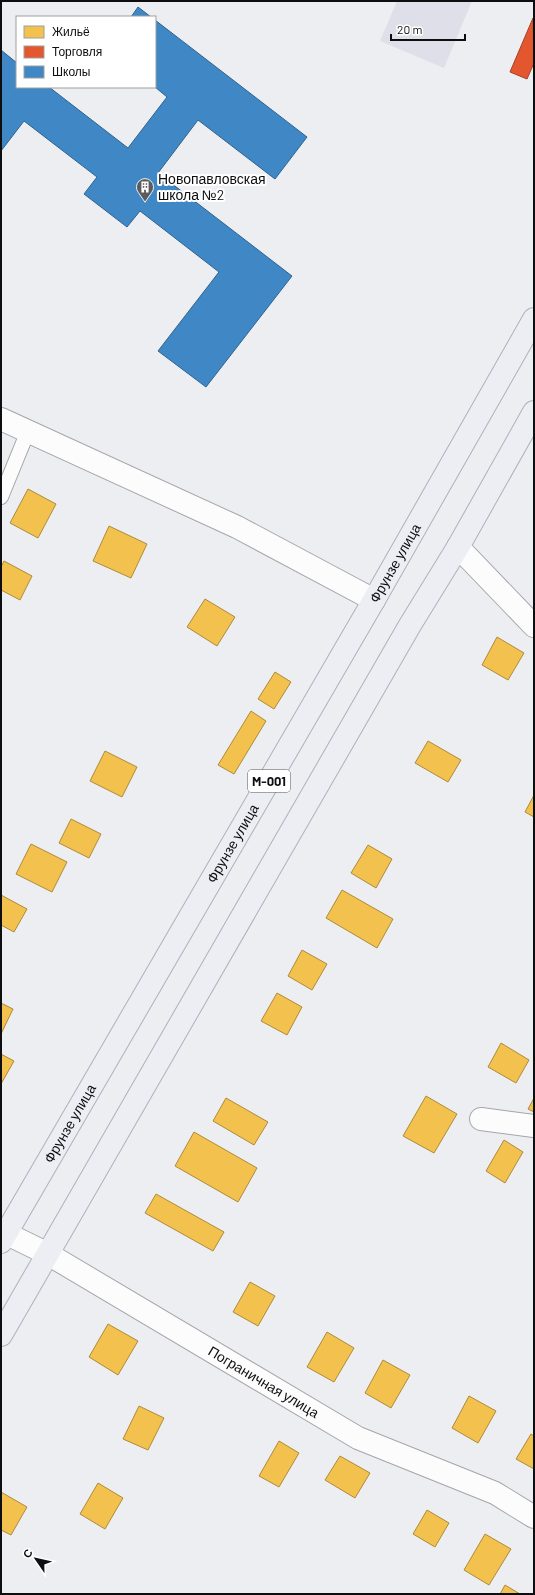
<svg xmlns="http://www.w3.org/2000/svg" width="535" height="1595" viewBox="0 0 535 1595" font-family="Barlow,sans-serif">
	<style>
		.built { fill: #dfdfe9 }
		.homes { fill: #f2c14e; stroke: #ae8b3b }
		.shops { fill: #e4572e; stroke: #a44125 }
		.schools { fill: #3f88c5; stroke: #30638f }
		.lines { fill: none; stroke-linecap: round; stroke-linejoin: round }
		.lane-casing { stroke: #a6a6a9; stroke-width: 16 }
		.street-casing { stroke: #a6a6a9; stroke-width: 24 }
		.primary-casing { stroke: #afb0bc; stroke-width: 24 }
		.lane { stroke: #fcfcfd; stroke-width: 14 }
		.street { stroke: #fcfcfd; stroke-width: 22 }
		.primary { stroke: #edeef4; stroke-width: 22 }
		.labels { text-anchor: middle; stroke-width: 4; stroke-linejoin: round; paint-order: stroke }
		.shield { fill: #fff; stroke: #565658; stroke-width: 1 }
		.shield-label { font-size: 13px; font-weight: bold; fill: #0e0e10 }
		.poi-label { font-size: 14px; fill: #0e0e10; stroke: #fff; text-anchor: start }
		.street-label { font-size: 14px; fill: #0e0e10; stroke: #fff }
	</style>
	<rect width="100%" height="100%" fill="#edeef2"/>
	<!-- built -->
	<path class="built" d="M 397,1 L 472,1 L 444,68 L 380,41 Z"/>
	<!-- homes -->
	<g class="homes">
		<path d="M 28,489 L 56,504 L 38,538 L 10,523 Z"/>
		<path d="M 109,526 L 147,544 L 131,578 L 93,561 Z"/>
		<path d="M 4,561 L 32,576 L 20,600 L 1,590 L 1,567 Z"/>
		<path d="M 205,599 L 235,617 L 217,646 L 187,627 Z"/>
		<path d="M 497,637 L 524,653 L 508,680 L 482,665 Z"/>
		<path d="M 275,672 L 291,682 L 274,709 L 258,699 Z"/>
		<path d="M 251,711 L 266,721 L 234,774 L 218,765 Z"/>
		<path d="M 428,741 L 461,760 L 448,782 L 415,763 Z"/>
		<path d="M 105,751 L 137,767 L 122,797 L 90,781 Z"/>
		<path d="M 534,795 L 534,817 L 525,812 Z"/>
		<path d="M 71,819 L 101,834 L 89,858 L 59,843 Z"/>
		<path d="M 31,844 L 67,862 L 52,892 L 16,874 Z"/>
		<path d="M 368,845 L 392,859 L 376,888 L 351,873 Z"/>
		<path d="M 342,890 L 393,919 L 377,948 L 326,918 Z"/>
		<path d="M 1,895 L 27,909 L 14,932 L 1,925 Z"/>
		<path d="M 302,950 L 327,964 L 312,990 L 288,976 Z"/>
		<path d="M 277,993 L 302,1007 L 287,1035 L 261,1021 Z"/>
		<path d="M 1,1003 L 13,1009 L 1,1034 Z"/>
		<path d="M 501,1043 L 529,1060 L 516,1083 L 488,1067 Z"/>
		<path d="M 1,1054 L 14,1061 L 1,1084 Z"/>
		<path d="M 426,1096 L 457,1114 L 434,1153 L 403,1136 Z"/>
		<path d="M 226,1098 L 268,1122 L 254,1145 L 213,1121 Z"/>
		<path d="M 534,1098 L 534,1112 L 528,1109 Z"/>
		<path d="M 194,1132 L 257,1168 L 238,1202 L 175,1166 Z"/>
		<path d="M 504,1140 L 523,1152 L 505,1183 L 486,1171 Z"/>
		<path d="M 156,1194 L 224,1232 L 213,1251 L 145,1213 Z"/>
		<path d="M 250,1282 L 275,1296 L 258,1326 L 233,1312 Z"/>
		<path d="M 108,1324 L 138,1341 L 118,1375 L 89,1357 Z"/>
		<path d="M 327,1332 L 354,1348 L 334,1382 L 307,1367 Z"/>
		<path d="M 383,1360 L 410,1375 L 391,1408 L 365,1393 Z"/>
		<path d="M 469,1396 L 496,1411 L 478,1443 L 452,1428 Z"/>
		<path d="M 139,1406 L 164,1418 L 148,1450 L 123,1439 Z"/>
		<path d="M 531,1434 L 534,1436 L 534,1469 L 516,1459 Z"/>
		<path d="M 279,1441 L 299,1453 L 279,1487 L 259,1476 Z"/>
		<path d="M 340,1456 L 370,1473 L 355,1498 L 325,1480 Z"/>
		<path d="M 98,1483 L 123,1498 L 105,1529 L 80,1514 Z"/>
		<path d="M 1,1492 L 27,1507 L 11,1535 L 1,1530 Z"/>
		<path d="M 427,1510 L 449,1523 L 435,1547 L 413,1534 Z"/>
		<path d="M 485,1534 L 511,1549 L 489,1585 L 464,1570 Z"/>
		<path d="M 505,1585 L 520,1594 L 500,1594 Z"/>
	</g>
	<!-- shops -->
	<path class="shops" d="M 533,18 L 534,63 L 527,79 L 510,72 Z"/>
	<!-- schools -->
	<g class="schools">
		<path d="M 138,7 L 151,17 L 131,17 Z"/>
		<path d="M 155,20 L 307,137 L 275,179 L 198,120 L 158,173 L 292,276 L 206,387 L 158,351 L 219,272 L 140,211 L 127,227 L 84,194 L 97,177 L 24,121 L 1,151 L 1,50 L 17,63 L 17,87 L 49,87 L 128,148 L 167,97 L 155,87 Z"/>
	</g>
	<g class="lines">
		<!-- lane casing -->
		<g class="lane-casing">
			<path id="lane" d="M 1,497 L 28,431"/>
		</g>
		<!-- street casing -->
		<g class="street-casing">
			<g id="street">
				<path d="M 1,419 L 237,527 L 374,600"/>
				<path d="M 458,547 L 534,626"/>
				<path d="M 481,1119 L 534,1126"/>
				<path id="s1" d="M 1,1231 L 48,1254 L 358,1438 L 495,1493 L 534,1517"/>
			</g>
		</g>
		<!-- primary casing -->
		<g class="primary-casing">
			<g id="primary">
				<path id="s2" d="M 1,1242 L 374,600 L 534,319"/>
				<path d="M 1,1335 L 410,625 L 458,547 L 534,412"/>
			</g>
		</g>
		<!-- lane -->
		<use href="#lane" class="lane"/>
		<!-- street -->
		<use href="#street" class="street"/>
		<!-- primary -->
		<use href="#primary" class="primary"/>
	</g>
	<!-- icons -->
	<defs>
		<g id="building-pin" transform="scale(0.9)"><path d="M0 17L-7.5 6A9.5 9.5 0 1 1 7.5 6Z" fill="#5c5c5f" stroke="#fff"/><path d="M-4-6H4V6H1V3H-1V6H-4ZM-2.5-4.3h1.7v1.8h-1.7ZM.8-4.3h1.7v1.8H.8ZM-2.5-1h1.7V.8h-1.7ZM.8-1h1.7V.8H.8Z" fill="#fff"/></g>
	</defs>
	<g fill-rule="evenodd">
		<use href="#building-pin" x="145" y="187"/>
	</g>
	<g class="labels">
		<!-- shield labels -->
		<rect class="shield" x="248" y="770" width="42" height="22" rx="3"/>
		<g class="shield-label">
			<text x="269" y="786">M-001</text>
		</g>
		<!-- poi labels -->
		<g class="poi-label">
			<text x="158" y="184">Новопавловская<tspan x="158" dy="16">школа №2</tspan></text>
		</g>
		<!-- street labels -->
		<g class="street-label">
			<text dy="5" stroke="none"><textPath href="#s2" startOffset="785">Фрунзе улица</textPath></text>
			<text dy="5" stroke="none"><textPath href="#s2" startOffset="461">Фрунзе улица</textPath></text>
			<text dy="5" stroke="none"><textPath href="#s2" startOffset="137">Фрунзе улица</textPath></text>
			<text dy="5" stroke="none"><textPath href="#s1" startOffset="303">Пограничная улица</textPath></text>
		</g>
	</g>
	<!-- border -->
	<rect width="535" height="1595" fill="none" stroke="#0e0e10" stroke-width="4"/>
	<!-- legend -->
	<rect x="16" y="16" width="140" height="72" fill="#ffffff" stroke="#9f9f9f"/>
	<rect x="24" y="26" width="20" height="12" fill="#f2c14e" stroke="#9f9f9f"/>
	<text x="52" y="36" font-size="12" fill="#0e0e10">Жильё</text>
	<rect x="24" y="46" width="20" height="12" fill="#e4572e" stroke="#9f9f9f"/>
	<text x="52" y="56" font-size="12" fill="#0e0e10">Торговля</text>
	<rect x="24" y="66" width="20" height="12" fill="#3f88c5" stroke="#9f9f9f"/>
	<text x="52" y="76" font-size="12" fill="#0e0e10">Школы</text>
	<!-- north arrow -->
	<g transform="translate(36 1559) rotate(304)" stroke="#ffffff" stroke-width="3" paint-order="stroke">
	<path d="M0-3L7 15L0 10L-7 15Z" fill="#0e0e10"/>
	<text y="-6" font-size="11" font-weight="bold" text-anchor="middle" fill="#0e0e10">С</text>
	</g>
	<!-- scale -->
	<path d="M391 34v6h74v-6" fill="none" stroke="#0e0e10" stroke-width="2"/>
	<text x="397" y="34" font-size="12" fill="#0e0e10" stroke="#ffffff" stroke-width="3" paint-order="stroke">20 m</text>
</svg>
